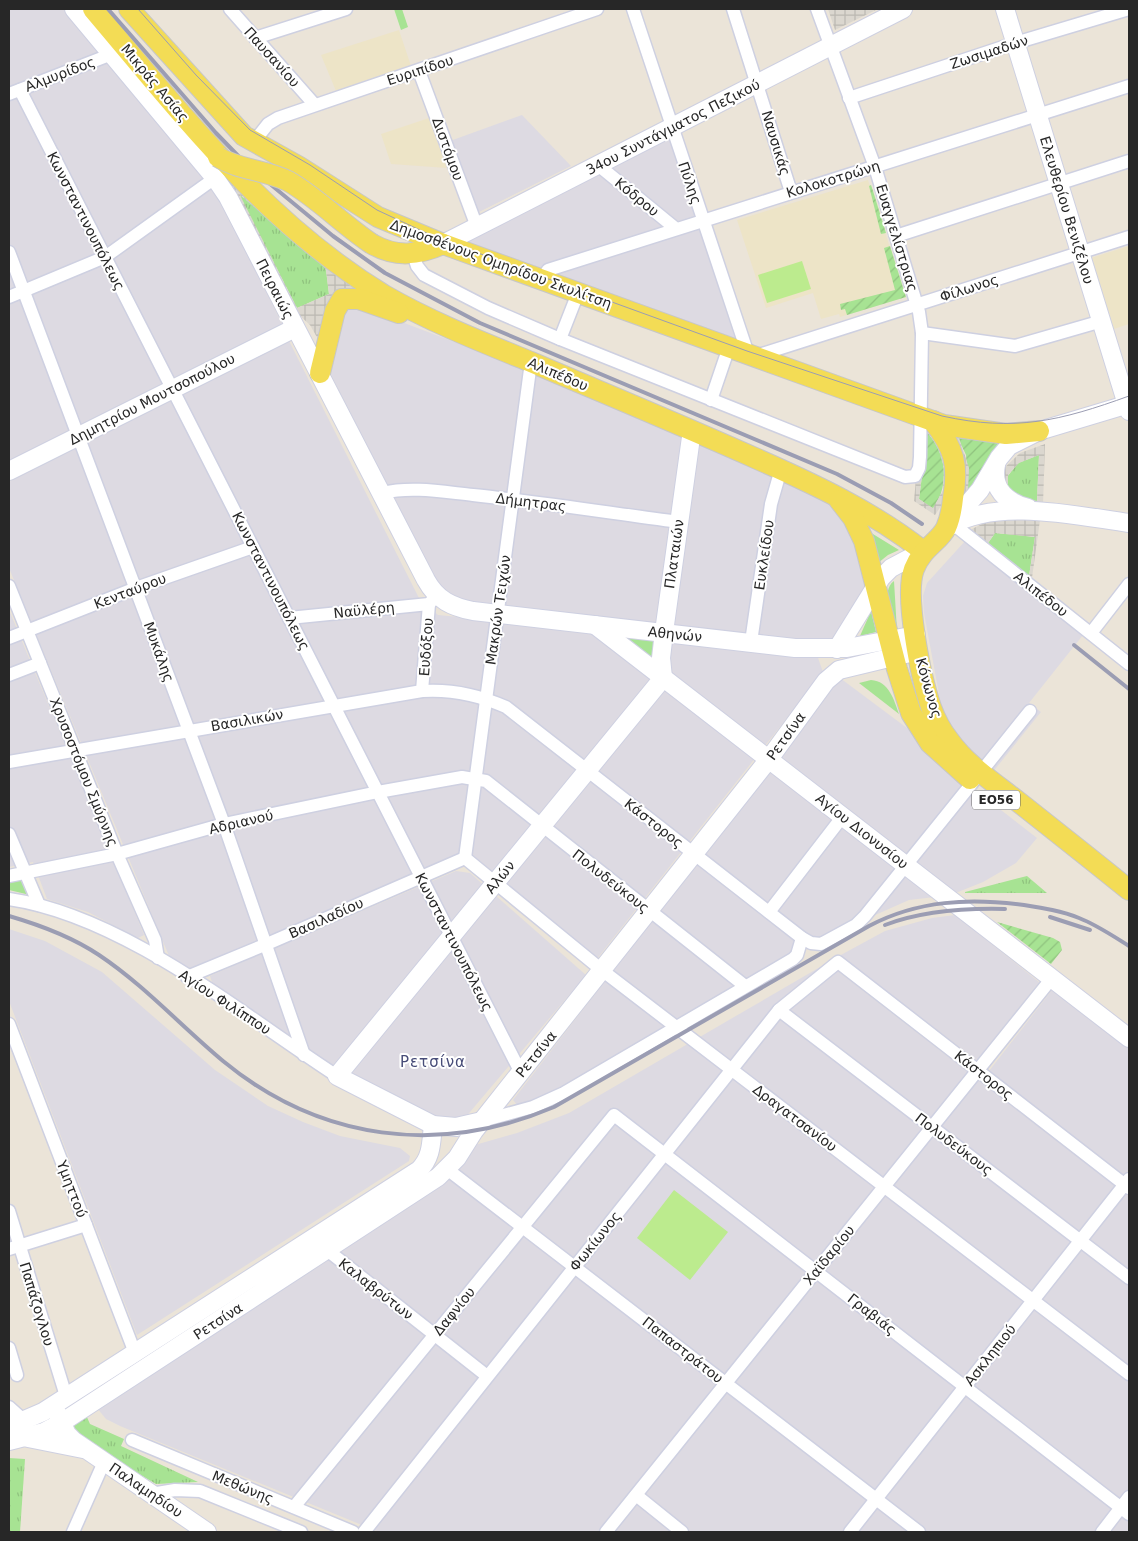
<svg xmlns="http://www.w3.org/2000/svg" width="1138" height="1541" viewBox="0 0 1138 1541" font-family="'DejaVu Sans',sans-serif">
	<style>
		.industrial { fill: #dddae2 }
		.education { fill: #ede4c7 }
		.grass { fill: #a7e393 }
		.park { fill: url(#park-tufts) }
		.garden { fill: url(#garden-furrows) }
		.pitch { fill: #bceb8e }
		.plaza { fill: url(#plaza-grid); fill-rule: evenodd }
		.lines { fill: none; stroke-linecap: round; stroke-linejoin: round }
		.street-casing { stroke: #ced0e1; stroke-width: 15 }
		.secondary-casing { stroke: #ced0e1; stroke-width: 20 }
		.primary-casing { stroke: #c7c7c7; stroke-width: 22 }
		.street { stroke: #fff; stroke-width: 12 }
		.secondary { stroke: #fff; stroke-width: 18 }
		.primary { stroke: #f3dc55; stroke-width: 20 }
		.tram { stroke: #9b9db3; stroke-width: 1 }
		.rail { stroke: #9b9db3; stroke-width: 4 }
		.primary-bridge-casing { stroke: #c7c7c7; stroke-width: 22; stroke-linecap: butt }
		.primary-bridge { stroke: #f3dc55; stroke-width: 20 }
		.labels { text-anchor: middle; stroke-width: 4; stroke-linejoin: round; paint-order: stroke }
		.shield { fill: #fff; stroke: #686868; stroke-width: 1 }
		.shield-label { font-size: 12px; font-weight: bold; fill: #272727 }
		.street-label { font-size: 14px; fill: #272727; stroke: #fff }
		.neighbourhood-label { font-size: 15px; letter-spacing: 1px; fill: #474c78; stroke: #fff }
	</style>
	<defs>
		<pattern id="park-tufts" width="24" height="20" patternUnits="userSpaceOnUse" patternTransform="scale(1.25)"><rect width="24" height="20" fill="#a7e393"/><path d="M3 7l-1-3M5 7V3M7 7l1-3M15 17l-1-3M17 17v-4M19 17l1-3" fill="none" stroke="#90c37f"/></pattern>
		<pattern id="garden-furrows" width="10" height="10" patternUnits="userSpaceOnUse" patternTransform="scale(1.25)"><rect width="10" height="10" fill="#a7e393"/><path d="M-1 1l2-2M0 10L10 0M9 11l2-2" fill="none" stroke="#90c37f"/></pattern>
		<pattern id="plaza-grid" width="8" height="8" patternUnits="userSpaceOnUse" patternTransform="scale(1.25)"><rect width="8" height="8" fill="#dbd7cf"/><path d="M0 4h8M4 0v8" fill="none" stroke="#bcb9b2"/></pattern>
	</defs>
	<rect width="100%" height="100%" fill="#ebe4d8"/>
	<!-- industrial -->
	<g class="industrial">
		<path d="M 9,9 L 65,9 L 218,195 L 283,326 L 9,466 Z"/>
		<path d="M 522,115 L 571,166 L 477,213 L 450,141 Z"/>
		<path d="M 670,138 L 739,340 L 466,242 Z"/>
		<path d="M 347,306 L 391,318 L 523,368 L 830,501 L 850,525 L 867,586 L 837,642 L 822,644 L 456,601 L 438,584 L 326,365 Z"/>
		<path d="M 288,339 L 419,598 L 438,615 L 491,620 L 459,855 L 193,970 L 169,956 L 9,568 L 9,482 Z"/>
		<path d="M 966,540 L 1083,635 L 1029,703 L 1041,712 L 992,773 L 955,736 L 942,710 L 924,613 L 923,596 L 927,583 Z"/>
		<path d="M 9,610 L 144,935 L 138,938 L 88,912 L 47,899 L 33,862 L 9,867 Z"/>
		<path d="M 503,619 L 590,630 L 667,693 L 676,680 L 668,673 L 668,637 L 817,655 L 823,672 L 596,960 L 471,854 Z"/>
		<path d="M 840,678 L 919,737 L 967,784 L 857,919 L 541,1100 L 518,1106 L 513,1100 Z"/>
		<path d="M 974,789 L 1037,838 L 1016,863 L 983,882 L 953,894 L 914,864 Z"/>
		<path d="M 456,871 L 470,873 L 586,975 L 459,1125 L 435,1120 L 345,1076 L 214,988 L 210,976 Z"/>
		<path d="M 906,875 L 935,897 L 909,900 L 873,916 Z"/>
		<path d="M 955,915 L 1039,982 L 977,1060 L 839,956 L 885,931 L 932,918 Z"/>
		<path d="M 9,929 L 45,941 L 102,972 L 215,1070 L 268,1106 L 303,1122 L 340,1136 L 400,1148 L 410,1156 L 409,1161 L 137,1335 L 9,1001 Z"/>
		<path d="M 827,963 L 1129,1197 L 1129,1532 L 379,1532 L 120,1426 L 106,1419 L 97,1408 L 321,1265 L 442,1184 L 475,1145 L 517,1133 L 569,1113 Z"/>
		<path d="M 1053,989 L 1129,1048 L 1129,1169 L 1124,1176 L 989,1071 Z"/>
	</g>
	<!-- education -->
	<g class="education">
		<path d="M 399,30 L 411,66 L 336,91 L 321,55 Z"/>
		<path d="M 429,118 L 447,168 L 391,164 L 381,134 Z"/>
		<path d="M 868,180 L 906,297 L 840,317 L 839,314 L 821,319 L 813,293 L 766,308 L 737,220 Z"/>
		<path d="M 1129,246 L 1129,324 L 1114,329 L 1091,258 Z"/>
	</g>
	<!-- grass -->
	<g class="grass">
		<path d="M 394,9 L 402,9 L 408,27 L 401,30 Z"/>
		<path d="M 868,531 L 899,550 L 888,555 L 878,563 Z"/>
		<path d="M 894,581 L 897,631 C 893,617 880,591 894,581 Z"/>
		<path d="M 871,611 L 876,632 L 860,636 Z"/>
		<path d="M 618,634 L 653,641 L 653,663 Z"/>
		<path d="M 871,680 C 889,681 894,700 899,714 L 859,683 Z"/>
		<path d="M 23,879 L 30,895 L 9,890 L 9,883 Z"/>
	</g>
	<!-- park -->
	<g class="park">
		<path d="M 241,195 L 321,263 L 326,270 L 329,294 L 297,308 L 240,197 Z"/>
		<path d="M 1039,455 L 1037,501 L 1020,498 L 1008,489 L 1007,477 L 1018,463 Z"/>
		<path d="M 995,533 L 1035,537 L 1029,576 L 1026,577 L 986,546 Z"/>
		<path d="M 1027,876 L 1047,893 L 965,893 L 965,892 Z"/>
		<path d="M 86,1415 L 90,1424 L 124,1439 L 121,1446 L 198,1482 L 156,1484 L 75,1436 L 71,1429 L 74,1422 Z"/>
		<path d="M 9,1458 L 25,1459 L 20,1532 L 9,1532 Z"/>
	</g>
	<!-- garden -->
	<g class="garden">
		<path d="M 871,185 L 873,191 L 886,233 L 881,234 L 869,186 Z"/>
		<path d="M 890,246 L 906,297 L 847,315 L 845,309 L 841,310 L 840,304 L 895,290 L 884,248 Z"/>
		<path d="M 925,430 C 946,452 951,483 933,509 L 919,499 L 924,460 Z"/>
		<path d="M 958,438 L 999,443 L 968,492 L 966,455 Z"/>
		<path d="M 997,922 L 1053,938 L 1060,942 L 1062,950 L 1051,964 Z"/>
	</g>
	<!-- pitch -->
	<g class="pitch">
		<path d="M 802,261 L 811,289 L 767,303 L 758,275 Z"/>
		<path d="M 674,1190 L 728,1232 L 690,1280 L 637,1238 Z"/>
	</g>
	<!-- plaza -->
	<g class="plaza">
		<path d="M 828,9 L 878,9 L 835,30 Z"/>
		<path d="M 228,180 L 363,288 L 318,339 L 310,325 L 297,313 L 227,182 ZM 240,195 L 321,263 L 326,270 L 329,294 L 297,308 Z"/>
		<path d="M 921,420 L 948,458 L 945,500 L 935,515 L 914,501 ZM 925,430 L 937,444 L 944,467 L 943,490 L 933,508 L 919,499 L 924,460 Z"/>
		<path d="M 948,430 L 1007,440 L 964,501 ZM 959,438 L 999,443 L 968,492 L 969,468 Z"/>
		<path d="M 1045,444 L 1043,505 L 1019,502 L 1001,485 L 1002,470 L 1020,453 ZM 1039,455 L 1037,501 L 1020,498 L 1008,489 L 1008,475 L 1019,463 Z"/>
		<path d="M 1006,519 L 1040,520 L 1031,585 L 964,533 L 990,520 ZM 995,533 L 1035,537 L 1029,576 L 1026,577 L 986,546 Z"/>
	</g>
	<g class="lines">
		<!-- street casing -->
		<g class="street-casing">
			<g id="street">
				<path d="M 230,9 L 314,104"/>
				<path d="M 633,9 L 746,348 L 750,355 L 759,355 L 1129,237"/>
				<path d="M 733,9 L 791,192"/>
				<path d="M 255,38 L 346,9"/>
				<path d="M 419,71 L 477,227"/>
				<path d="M 20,90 L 521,1073"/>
				<path d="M 9,94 L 112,54"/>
				<path d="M 849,98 L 1015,43 L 1129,9"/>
				<path d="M 253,143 L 268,124 L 278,118 L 597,9"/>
				<path d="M 598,165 L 675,228"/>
				<path d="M 896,236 L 1129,161"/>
				<path d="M 9,252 L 224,824 L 304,1055"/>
				<path d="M 413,254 L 417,266 L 424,275 L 488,308 L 560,339 L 905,477 L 915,476 L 919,468 L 920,457 L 922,333 L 919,312 L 875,167 L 817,9"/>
				<path d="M 541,280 L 548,270 L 1129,86"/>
				<path d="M 9,297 L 105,257 L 215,178"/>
				<path d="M 922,333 L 1015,346 L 1102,321"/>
				<path d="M 560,339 L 578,293"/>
				<path d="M 711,400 L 729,347"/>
				<path d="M 382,493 C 412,486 443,492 473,495 C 542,502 610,513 679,522"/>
				<path d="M 953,524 L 1129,664"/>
				<path d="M 9,586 L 117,854 L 155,940 L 158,958"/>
				<path d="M 289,618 L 429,604 L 436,596"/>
				<path d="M 1091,633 L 1129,584"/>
				<path d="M 9,638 L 136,588 L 253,547"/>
				<path d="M 751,642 L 771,504 L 781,469"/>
				<path d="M 9,675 L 40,663"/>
				<path d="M 422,691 L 429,604"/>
				<path d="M 9,762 L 422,691 C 452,689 479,695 506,707 L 802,938 L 811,943 L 821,944 L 856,925 L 865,916 L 973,782"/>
				<path d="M 981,772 L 1030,711"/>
				<path d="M 9,834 L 39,905"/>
				<path d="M 465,858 L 603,971 L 1129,1374"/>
				<path d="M 465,858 L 531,362"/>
				<path d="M 9,876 L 117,854 L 224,824 L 378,792 L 462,777 L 486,781 L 745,986"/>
				<path d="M 9,899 C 124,916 240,1013 337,1076"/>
				<path d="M 769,912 L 843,816"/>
				<path d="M 187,977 L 267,944 L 465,858"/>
				<path d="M 779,1010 L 1129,1278"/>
				<path d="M 9,1024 L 135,1353"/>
				<path d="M 482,1121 L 533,1107 L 564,1093 L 793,959 L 797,955 L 802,938"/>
				<path d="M 447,1169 L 919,1532"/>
				<path d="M 9,1211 L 66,1396"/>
				<path d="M 322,1246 L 487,1376"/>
				<path d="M 9,1249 L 86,1225"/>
				<path d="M 9,1348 L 17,1375"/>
				<path d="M 9,1407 L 19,1416 L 23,1426"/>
				<path d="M 132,1440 L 353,1532"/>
				<path d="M 151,1494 L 175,1490 L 200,1491 L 301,1532"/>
				<path d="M 636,1495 L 682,1532"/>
				<path d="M 294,1507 L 614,1115 L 1129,1514"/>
				<path d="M 73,1532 L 104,1462"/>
				<path d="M 364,1532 L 779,1010 L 838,962 L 1129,1188"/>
				<path d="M 606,1532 L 1052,978"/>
				<path d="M 850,1532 L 1129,1179"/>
				<path d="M 1102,1532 L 1129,1497"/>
			</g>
		</g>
		<!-- secondary casing -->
		<g class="secondary-casing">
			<g id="secondary">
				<path d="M 74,9 L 215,178 L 228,197 L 426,580 C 437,600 452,607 473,611 L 795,648 L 847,648 L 916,635"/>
				<path d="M 1005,9 L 1129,411"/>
				<path d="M 443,244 L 903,9"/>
				<path d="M 996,465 C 991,489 1006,502 1028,508"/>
				<path d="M 9,471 L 295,328"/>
				<path d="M 950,526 C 997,497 1077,516 1129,523"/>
				<path d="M 946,529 L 980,490 L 999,458 L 1009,446 L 1039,431 L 1129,404"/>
				<path d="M 595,625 L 1129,1038"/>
				<path d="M 837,649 L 881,578 L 891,568 L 923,551"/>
				<path d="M 663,678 L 661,658 L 664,632 L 692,430"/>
				<path d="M 482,1121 L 456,1127 L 433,1125 L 337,1076 L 663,678"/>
				<path d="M 57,1413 L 67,1434 L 74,1441 L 207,1532"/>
				<path d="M 9,1423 L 22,1421 L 43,1412 L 419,1170 C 432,1157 431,1143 433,1125"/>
				<path d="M 28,1438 L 83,1449"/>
				<path d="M 9,1441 L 44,1432 L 61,1423 L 438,1177 L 457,1158 L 474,1131 L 769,759 L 826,681 L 839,670 L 918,651"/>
			</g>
		</g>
		<!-- primary casing -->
		<g class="primary-casing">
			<g id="primary">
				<path d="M 93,9 C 182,114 264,222 384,295 C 431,322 482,342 531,362 C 606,394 681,425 755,458 C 814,484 872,511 923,551"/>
				<path d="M 129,9 L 244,136 L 298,166 L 378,217 L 443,244 L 944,425 L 1006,434 L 1039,431"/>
				<path d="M 372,244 C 397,258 418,255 443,244"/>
				<path d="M 320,373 L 335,311 L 342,299 L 359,299 L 399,313"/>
				<path d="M 933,421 C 954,448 959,465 953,498 C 952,508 950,519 946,528 C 939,542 922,548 914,569 C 904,596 921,678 931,707 C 935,718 941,730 949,740 C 966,764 993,782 1016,800 C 1054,830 1092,860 1129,890"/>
				<path d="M 839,500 L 853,518 L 864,541 L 897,669 L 911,713 L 930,743 L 970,779"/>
			</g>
		</g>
		<!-- street -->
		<use href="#street" class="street"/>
		<!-- secondary -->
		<use href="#secondary" class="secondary"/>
		<!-- primary -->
		<use href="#primary" class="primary"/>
		<!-- tram -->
		<path class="tram" d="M 138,9 L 196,75 L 250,130 L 310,165 L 377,210 L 435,237 L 543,277 L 747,351 L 942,416 C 1015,432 1060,421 1129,396"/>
		<!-- rail -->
		<g class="rail">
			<path d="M 108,9 L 216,133 L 247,165 L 333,236 L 385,273 L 480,323 L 837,474 L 891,503 L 922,524"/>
			<path d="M 1074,645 L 1129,689"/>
			<path d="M 9,916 C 40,925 72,937 99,955 C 144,985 181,1026 223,1061 C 320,1141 439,1156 554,1107 L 869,926 C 918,900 970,898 1024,905 C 1043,908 1062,911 1079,918 C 1097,925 1113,936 1129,946"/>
			<path d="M 1050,917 L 1090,930"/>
			<path d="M 885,925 C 922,911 965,908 1005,909"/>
		</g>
		<!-- primary-bridge casing -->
		<g class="primary-bridge-casing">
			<path id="primary-bridge" d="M 218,157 C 239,170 266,170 288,181 C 318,198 343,225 372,244"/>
		</g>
		<!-- primary-bridge -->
		<use href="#primary-bridge" class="primary-bridge"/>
	</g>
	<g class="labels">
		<!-- shield labels -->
		<rect class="shield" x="972" y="790.5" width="48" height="19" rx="4"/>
		<g class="shield-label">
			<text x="996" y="804">ΕΟ56</text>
		</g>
		<!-- street labels -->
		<g class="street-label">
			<text transform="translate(989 52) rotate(-18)" y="5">Ζωσιμαδών</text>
			<text transform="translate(272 57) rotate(48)" y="5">Παυσανίου</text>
			<text transform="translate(420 70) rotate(-18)" y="5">Ευριπίδου</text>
			<text transform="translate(60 74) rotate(-21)" y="5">Αλμυρίδος</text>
			<text transform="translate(155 83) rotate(50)" y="5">Μικράς Ασίας</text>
			<text transform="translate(673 127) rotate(-27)" y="5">34ου Συντάγματος Πεζικού</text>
			<text transform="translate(776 143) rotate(73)" y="5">Ναυσικάς</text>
			<text transform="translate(448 149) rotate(70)" y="5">Διστόμου</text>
			<text transform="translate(833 179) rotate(-17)" y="5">Κολοκοτρώνη</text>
			<text transform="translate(690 183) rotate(71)" y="5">Πύλης</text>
			<text transform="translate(637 197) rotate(39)" y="5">Κόδρου</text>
			<text transform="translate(1067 210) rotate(73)" y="5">Ελευθερίου Βενιζέλου</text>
			<text transform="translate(86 221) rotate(63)" y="5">Κωνσταντινουπόλεως</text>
			<text transform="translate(897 238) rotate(73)" y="5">Ευαγγελίστριας</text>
			<text transform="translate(501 264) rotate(20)" y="5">Δημοσθένους Ομηρίδου Σκυλίτση</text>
			<text transform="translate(969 288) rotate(-18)" y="5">Φίλωνος</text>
			<text transform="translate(275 289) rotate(63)" y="5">Πειραιώς</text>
			<text transform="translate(558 374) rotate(23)" y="5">Αλιπέδου</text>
			<text transform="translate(152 399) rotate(-27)" y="5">Δημητρίου Μουτσοπούλου</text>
			<text transform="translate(531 502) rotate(7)" y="5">Δήμητρας</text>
			<text transform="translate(674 554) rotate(-82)" y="5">Πλαταιών</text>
			<text transform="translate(764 555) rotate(-82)" y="5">Ευκλείδου</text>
			<text transform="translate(271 581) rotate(63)" y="5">Κωνσταντινουπόλεως</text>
			<text transform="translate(130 591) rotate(-21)" y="5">Κενταύρου</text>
			<text transform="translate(1041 594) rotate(38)" y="5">Αλιπέδου</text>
			<text transform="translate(364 610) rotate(-6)" y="5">Ναϋλέρη</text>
			<text transform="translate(498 610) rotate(-82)" y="5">Μακρών Τειχών</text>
			<text transform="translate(675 634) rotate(6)" y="5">Αθηνών</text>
			<text transform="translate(426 647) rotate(-86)" y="5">Ευδόξου</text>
			<text transform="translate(159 652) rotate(70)" y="5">Μυκάλης</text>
			<text transform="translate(929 688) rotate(74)" y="5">Κόνωνος</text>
			<text transform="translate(247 720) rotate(-10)" y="5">Βασιλικών</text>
			<text transform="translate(786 736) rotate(-54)" y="5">Ρετσίνα</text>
			<text transform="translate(84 772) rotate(68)" y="5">Χρυσοστόμου Σμύρνης</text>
			<text transform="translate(241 822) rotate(-13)" y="5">Αδριανού</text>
			<text transform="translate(654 823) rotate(38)" y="5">Κάστορος</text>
			<text transform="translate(862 831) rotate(38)" y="5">Αγίου Διονυσίου</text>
			<text transform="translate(500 877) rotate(-51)" y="5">Αλών</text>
			<text transform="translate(611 881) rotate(38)" y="5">Πολυδεύκους</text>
			<text transform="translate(326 918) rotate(-24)" y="5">Βασιλαδίου</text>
			<text transform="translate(454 942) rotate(63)" y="5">Κωνσταντινουπόλεως</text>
			<text transform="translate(225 1002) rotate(33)" y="5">Αγίου Φιλίππου</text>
			<text transform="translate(536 1054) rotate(-51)" y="5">Ρετσίνα</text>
			<text transform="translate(984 1075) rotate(38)" y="5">Κάστορος</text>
			<text transform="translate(795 1118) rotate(37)" y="5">Δραγατσανίου</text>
			<text transform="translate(954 1144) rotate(37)" y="5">Πολυδεύκους</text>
			<text transform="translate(72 1189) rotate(69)" y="5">Υμηττού</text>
			<text transform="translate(595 1241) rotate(-51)" y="5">Φωκίωνος</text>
			<text transform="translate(829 1255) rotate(-51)" y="5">Χαϊδαρίου</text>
			<text transform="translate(376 1289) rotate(38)" y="5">Καλαβρύτων</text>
			<text transform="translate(37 1304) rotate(73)" y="5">Παπάζογλου</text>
			<text transform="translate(454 1311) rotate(-51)" y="5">Δαφνίου</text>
			<text transform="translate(872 1314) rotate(38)" y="5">Γραβιάς</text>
			<text transform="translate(218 1321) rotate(-33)" y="5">Ρετσίνα</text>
			<text transform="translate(683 1350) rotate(38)" y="5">Παπαστράτου</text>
			<text transform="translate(990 1355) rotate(-52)" y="5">Ασκληπιού</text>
			<text transform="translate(243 1487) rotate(22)" y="5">Μεθώνης</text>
			<text transform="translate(146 1490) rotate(34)" y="5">Παλαμηδίου</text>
		</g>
		<!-- neighbourhood labels -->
		<g class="neighbourhood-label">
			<text x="433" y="1067">Ρετσίνα</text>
		</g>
	</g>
	<!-- border -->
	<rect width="1138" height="1541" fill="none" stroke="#272727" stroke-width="20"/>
</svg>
